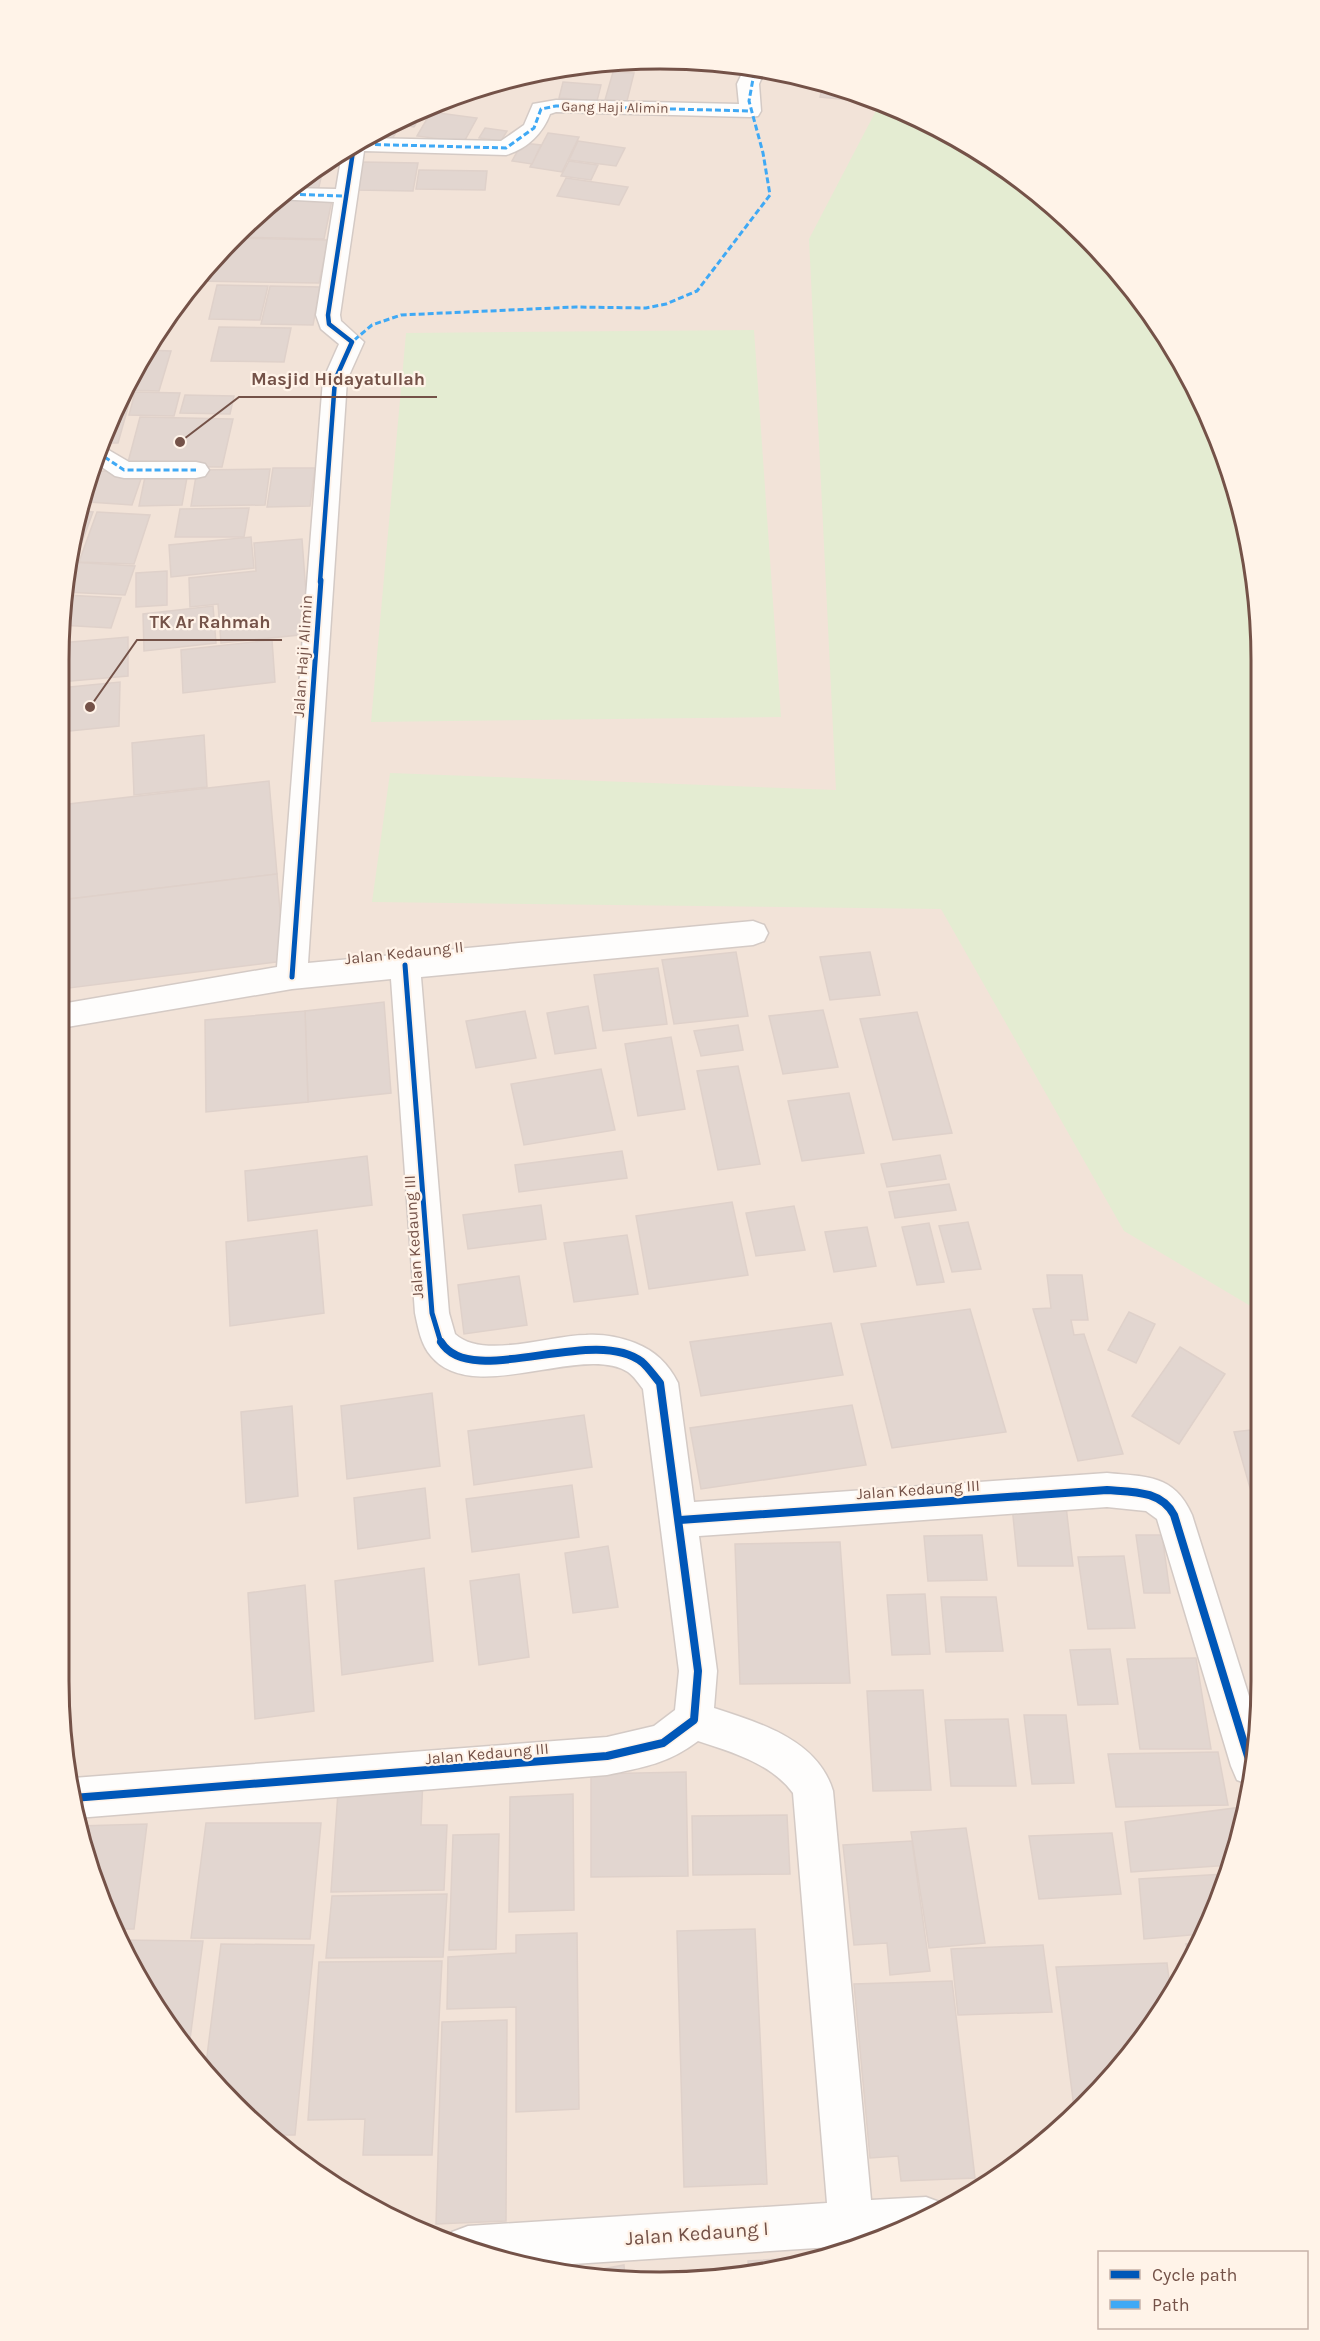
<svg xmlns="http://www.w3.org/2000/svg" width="1320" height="2341" viewBox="0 0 1320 2341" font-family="Karla,sans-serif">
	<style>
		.residential { fill: #f2e3d8 }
		.green { fill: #e4ecd2 }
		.building { fill: #e2d6d0; stroke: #dfd1ca; stroke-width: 1.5 }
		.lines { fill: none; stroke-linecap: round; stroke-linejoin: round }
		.minor-casing { stroke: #d4cac5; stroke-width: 3 }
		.minor { fill: #fefdfc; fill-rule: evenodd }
		.quiet { stroke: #3fa9f5; stroke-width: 3; stroke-dasharray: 6 3; stroke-linecap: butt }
		.cycleway-far2-casing { stroke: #fff3e8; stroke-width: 8 }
		.cycleway-far1-casing { stroke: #fff3e8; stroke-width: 9 }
		.cycleway-casing { stroke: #fff3e8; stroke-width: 11 }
		.cycleway-far2 { stroke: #0057b8; stroke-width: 4.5 }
		.cycleway-far1 { stroke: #0057b8; stroke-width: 5 }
		.cycleway { stroke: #0057b8; stroke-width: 8 }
		.labels { text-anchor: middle; stroke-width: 4.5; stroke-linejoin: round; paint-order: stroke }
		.far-street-label { font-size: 14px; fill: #745248; stroke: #fff3e8 }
		.street-label { font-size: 16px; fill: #745248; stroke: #fff3e8 }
		.near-street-label { font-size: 20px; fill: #745248; stroke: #fff3e8 }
		.rim { fill: none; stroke: #745248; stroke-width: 3 }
		.leader { fill: none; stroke: #745248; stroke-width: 2 }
		.callout-dot { fill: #745248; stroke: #fff3e8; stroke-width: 2 }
		.callout-label { font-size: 18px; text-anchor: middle; font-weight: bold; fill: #745248; stroke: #fff3e8; stroke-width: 4.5; stroke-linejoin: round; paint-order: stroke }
	</style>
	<rect width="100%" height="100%" fill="#f6efe8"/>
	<!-- residential -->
	<path class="residential" d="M 621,60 L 739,64 L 854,91 L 961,139 L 1085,234 L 1160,326 L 1229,466 L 1256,582 L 1260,1720 L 1230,1874 L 1181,1982 L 1112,2077 L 1056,2133 L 961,2202 L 890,2237 L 778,2271 L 699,2281 L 582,2277 L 504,2262 L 394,2221 L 334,2186 L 235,2107 L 183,2047 L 121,1947 L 90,1874 L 64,1760 L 60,621 L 90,467 L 139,359 L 208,263 L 294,183 L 394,120 L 505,79 Z"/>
	<!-- green -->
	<g class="green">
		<path d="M 880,103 L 961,139 L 1085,234 L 1160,326 L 1229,466 L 1256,582 L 1259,1311 L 1124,1231 L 941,909 L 372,902 L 390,773 L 836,790 L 809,239 Z"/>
		<path d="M 754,330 L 781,717 L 371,722 L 406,333 Z"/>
	</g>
	<!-- building -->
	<g class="building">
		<path d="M 613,72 L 634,73 L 627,101 L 605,100 Z"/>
		<path d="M 563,82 L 601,85 L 597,101 L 559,98 Z"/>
		<path d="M 822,89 L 856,92 L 870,98 L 870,102 L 820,97 Z"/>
		<path d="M 431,112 L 477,118 L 464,142 L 417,136 Z"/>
		<path d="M 409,115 L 420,117 L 414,127 L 392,123 Z"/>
		<path d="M 388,124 L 400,126 L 389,144 L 363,140 Z"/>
		<path d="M 485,128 L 507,131 L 501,141 L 479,138 Z"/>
		<path d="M 548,133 L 579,137 L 562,172 L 530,167 Z"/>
		<path d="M 578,141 L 625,148 L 616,166 L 569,160 Z"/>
		<path d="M 522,143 L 541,145 L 532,164 L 512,161 Z"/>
		<path d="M 569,161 L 598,165 L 591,180 L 561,176 Z"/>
		<path d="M 362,162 L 418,163 L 413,191 L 356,190 Z"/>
		<path d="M 324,164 L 318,191 L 286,191 L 294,183 Z"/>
		<path d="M 419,170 L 487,171 L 485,190 L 416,189 Z"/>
		<path d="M 566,178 L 628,187 L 619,205 L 557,196 Z"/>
		<path d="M 277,199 L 332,200 L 324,239 L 236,237 Z"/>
		<path d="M 235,238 L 328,240 L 319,283 L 195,281 L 208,263 Z"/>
		<path d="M 217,285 L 268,286 L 260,320 L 209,319 Z"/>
		<path d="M 270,286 L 320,287 L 313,325 L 261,324 Z"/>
		<path d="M 219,327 L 291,328 L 284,362 L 211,361 Z"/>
		<path d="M 145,350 L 171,351 L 159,391 L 125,390 Z"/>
		<path d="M 135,392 L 180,393 L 174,416 L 129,415 Z"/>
		<path d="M 124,393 L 132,393 L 118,443 L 101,443 Z"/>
		<path d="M 185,395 L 234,396 L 230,414 L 180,413 Z"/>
		<path d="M 140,417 L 233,419 L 222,467 L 127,466 Z"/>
		<path d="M 92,464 L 101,464 L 86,504 L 83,504 Z"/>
		<path d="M 273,468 L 315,468 L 310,506 L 267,507 Z"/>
		<path d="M 270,469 L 265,505 L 191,506 L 197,470 Z"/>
		<path d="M 100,471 L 143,473 L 132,505 L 89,502 Z"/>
		<path d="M 146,472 L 188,472 L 182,505 L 139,506 Z"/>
		<path d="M 249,508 L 244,537 L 175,537 L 180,509 Z"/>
		<path d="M 82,511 L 93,512 L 81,545 L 75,544 Z"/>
		<path d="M 97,512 L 150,515 L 134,564 L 79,562 Z"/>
		<path d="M 251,537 L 254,568 L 171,577 L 169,545 Z"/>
		<path d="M 302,539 L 309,634 L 221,643 L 218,604 L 190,607 L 189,578 L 256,571 L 254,543 Z"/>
		<path d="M 71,562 L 135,566 L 125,595 L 65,592 Z"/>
		<path d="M 167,571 L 167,605 L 136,607 L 136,573 Z"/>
		<path d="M 65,595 L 121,598 L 111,628 L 60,625 Z"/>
		<path d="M 213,606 L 216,643 L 144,651 L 143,614 Z"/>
		<path d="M 128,637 L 128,676 L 60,682 L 60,643 Z"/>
		<path d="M 272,640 L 275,682 L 183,693 L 181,650 Z"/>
		<path d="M 120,682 L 119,726 L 60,732 L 60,688 Z"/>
		<path d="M 204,735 L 207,787 L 134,795 L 132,743 Z"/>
		<path d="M 269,781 L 277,874 L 61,900 L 60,805 Z"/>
		<path d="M 277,874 L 284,961 L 61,989 L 61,900 Z"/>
		<path d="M 736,952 L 748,1016 L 674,1024 L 662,960 Z"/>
		<path d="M 870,952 L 880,995 L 830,1000 L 820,957 Z"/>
		<path d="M 658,968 L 667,1024 L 603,1031 L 594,975 Z"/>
		<path d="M 384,1002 L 391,1093 L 308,1102 L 305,1011 Z"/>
		<path d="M 588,1006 L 596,1048 L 555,1054 L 547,1013 Z"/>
		<path d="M 823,1010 L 838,1067 L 783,1074 L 769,1016 Z"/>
		<path d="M 305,1011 L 308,1102 L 206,1112 L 205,1020 Z"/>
		<path d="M 525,1011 L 536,1058 L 476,1068 L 466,1021 Z"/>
		<path d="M 917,1012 L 952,1133 L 893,1140 L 860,1019 Z"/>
		<path d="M 738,1025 L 743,1050 L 701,1056 L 694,1031 Z"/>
		<path d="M 671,1037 L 685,1109 L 638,1116 L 625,1044 Z"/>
		<path d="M 738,1066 L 760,1164 L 718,1170 L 697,1071 Z"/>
		<path d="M 601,1069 L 615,1130 L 524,1145 L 511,1084 Z"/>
		<path d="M 849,1093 L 864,1153 L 802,1161 L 788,1101 Z"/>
		<path d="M 622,1151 L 627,1178 L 519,1192 L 515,1165 Z"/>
		<path d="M 940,1155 L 946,1179 L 887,1187 L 881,1164 Z"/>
		<path d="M 367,1156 L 372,1205 L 248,1221 L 245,1171 Z"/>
		<path d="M 949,1184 L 956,1210 L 895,1218 L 889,1192 Z"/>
		<path d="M 732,1202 L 748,1275 L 649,1289 L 636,1216 Z"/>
		<path d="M 541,1205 L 546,1239 L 468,1249 L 463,1215 Z"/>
		<path d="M 794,1206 L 805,1250 L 756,1256 L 746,1213 Z"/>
		<path d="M 968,1222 L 981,1269 L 952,1272 L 939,1226 Z"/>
		<path d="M 929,1223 L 944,1282 L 917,1285 L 902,1227 Z"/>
		<path d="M 867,1227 L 876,1266 L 834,1272 L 825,1232 Z"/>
		<path d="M 317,1230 L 324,1313 L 230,1326 L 226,1242 Z"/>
		<path d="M 627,1235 L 638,1294 L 574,1302 L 564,1243 Z"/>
		<path d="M 1047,1275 L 1082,1275 L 1088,1320 L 1071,1320 L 1074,1335 L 1084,1334 L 1123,1454 L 1078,1461 L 1033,1309 L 1051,1308 Z"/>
		<path d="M 519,1276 L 527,1325 L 464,1334 L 458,1285 Z"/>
		<path d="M 970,1309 L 1006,1432 L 892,1448 L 861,1324 Z"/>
		<path d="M 1129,1312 L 1155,1324 L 1136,1363 L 1108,1350 Z"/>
		<path d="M 831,1323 L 843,1375 L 701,1396 L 690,1342 Z"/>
		<path d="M 1180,1347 L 1225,1374 L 1179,1444 L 1132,1416 Z"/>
		<path d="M 432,1393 L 440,1466 L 347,1479 L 341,1406 Z"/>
		<path d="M 852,1405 L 866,1465 L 701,1489 L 690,1428 Z"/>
		<path d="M 292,1406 L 298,1496 L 246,1503 L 241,1412 Z"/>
		<path d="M 584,1415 L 592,1467 L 474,1485 L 468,1431 Z"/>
		<path d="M 1259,1429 L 1260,1519 L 1259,1519 L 1234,1432 Z"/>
		<path d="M 572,1485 L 579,1537 L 472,1552 L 466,1499 Z"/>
		<path d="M 425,1488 L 430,1538 L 358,1549 L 354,1498 Z"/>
		<path d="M 1012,1506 L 1066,1506 L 1073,1566 L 1018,1566 Z"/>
		<path d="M 982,1535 L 987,1580 L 928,1581 L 924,1536 Z"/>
		<path d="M 1136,1535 L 1162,1535 L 1170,1593 L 1144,1593 Z"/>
		<path d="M 840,1542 L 850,1683 L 740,1684 L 735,1544 Z"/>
		<path d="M 608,1546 L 618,1607 L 573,1613 L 565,1553 Z"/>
		<path d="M 1124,1556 L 1135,1628 L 1088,1629 L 1078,1557 Z"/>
		<path d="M 424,1568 L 433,1661 L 342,1675 L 335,1581 Z"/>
		<path d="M 519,1574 L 529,1657 L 479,1665 L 470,1581 Z"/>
		<path d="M 305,1585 L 314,1711 L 255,1719 L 248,1593 Z"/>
		<path d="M 925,1594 L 930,1654 L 892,1655 L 887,1595 Z"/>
		<path d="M 941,1597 L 996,1597 L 1003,1651 L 946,1652 Z"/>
		<path d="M 1110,1649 L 1118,1704 L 1078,1705 L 1070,1650 Z"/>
		<path d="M 1196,1658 L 1211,1749 L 1140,1749 L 1127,1659 Z"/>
		<path d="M 923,1690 L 931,1790 L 873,1791 L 867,1691 Z"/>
		<path d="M 1024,1715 L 1066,1715 L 1074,1783 L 1032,1784 Z"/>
		<path d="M 1008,1719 L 1016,1786 L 951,1786 L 945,1720 Z"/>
		<path d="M 1218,1752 L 1228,1805 L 1116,1807 L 1108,1754 Z"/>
		<path d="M 686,1772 L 688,1876 L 591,1877 L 591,1774 Z"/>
		<path d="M 423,1777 L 421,1825 L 447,1825 L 444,1890 L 331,1892 L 339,1778 Z"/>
		<path d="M 573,1794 L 574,1910 L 509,1912 L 510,1797 Z"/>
		<path d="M 1243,1807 L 1231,1865 L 1131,1872 L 1125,1822 Z"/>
		<path d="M 787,1815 L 790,1874 L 693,1875 L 692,1816 Z"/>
		<path d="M 206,1823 L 321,1823 L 310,1939 L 191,1938 Z"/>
		<path d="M 147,1824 L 134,1929 L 113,1929 L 90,1874 L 79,1826 Z"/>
		<path d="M 966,1828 L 985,1943 L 929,1948 L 911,1832 Z"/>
		<path d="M 1112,1833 L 1121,1894 L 1039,1899 L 1029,1836 Z"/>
		<path d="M 499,1834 L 496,1949 L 449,1950 L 453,1835 Z"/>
		<path d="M 912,1841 L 930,1971 L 890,1975 L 887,1943 L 854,1945 L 843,1845 Z"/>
		<path d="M 1225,1874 L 1226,1883 L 1202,1934 L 1144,1939 L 1139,1879 Z"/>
		<path d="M 447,1894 L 443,1957 L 326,1958 L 332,1896 Z"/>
		<path d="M 755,1929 L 767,2184 L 684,2187 L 677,1931 Z"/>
		<path d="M 577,1933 L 579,2109 L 516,2112 L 516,2007 L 447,2009 L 448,1957 L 516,1953 L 516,1935 Z"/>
		<path d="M 118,1940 L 203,1941 L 188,2054 L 183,2047 Z"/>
		<path d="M 1198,1943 L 1190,1962 L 1186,1944 Z"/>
		<path d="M 221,1944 L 314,1945 L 295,2135 L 270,2135 L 235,2107 L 205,2072 Z"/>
		<path d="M 1043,1945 L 1052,2012 L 958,2015 L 951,1949 Z"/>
		<path d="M 442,1961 L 432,2155 L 363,2155 L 365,2119 L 308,2120 L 319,1962 Z"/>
		<path d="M 1167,1963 L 1171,1995 L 1112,2077 L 1075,2115 L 1056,1967 Z"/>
		<path d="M 952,1981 L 975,2178 L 901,2181 L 898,2156 L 870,2158 L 854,1984 Z"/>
		<path d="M 507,2020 L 506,2221 L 436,2224 L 442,2022 Z"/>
		<path d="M 825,2256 L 778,2271 L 749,2275 L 748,2261 Z"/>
		<path d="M 624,2265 L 625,2279 L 569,2275 Z"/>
	</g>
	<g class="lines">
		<!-- minor casing -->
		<g class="minor-casing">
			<g id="minor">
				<path d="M 746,65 L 765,70 L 759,84 L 761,111 L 758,116 L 750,117 L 556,112 L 550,114 C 543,133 527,149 506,155 L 364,151 L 340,315 L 341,321 L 364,342 L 347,380 L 308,963 L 753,921 L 764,925 L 768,933 L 764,941 L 753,945 L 421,977 L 449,1313 L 455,1334 C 483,1360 550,1335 586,1335 C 604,1334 619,1337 635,1343 C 655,1351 668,1363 678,1383 L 694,1502 L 1107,1473 C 1147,1477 1174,1474 1192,1515 L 1259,1728 L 1248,1784 L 1237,1780 L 1231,1766 L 1157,1519 L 1146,1511 L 1107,1507 L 699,1536 L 717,1671 L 714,1708 C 760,1723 818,1740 833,1791 L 871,2200 L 926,2197 L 942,2203 L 944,2210 L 890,2237 L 862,2245 L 527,2267 L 504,2262 L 449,2241 L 452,2232 L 468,2226 L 827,2203 L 793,1793 C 772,1764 732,1752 698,1741 C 667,1764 644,1767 607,1775 L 77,1818 L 68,1780 L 73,1778 L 607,1737 L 654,1726 L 675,1710 L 679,1671 L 643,1389 C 639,1384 634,1376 628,1372 C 582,1343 473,1407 431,1356 C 421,1345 418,1327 415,1313 L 391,979 L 292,989 L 61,1028 L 61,1004 L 277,967 L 323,380 L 339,344 L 321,329 L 316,315 L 334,202 L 276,199 L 289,188 L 336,189 L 342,153 L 366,138 L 501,141 L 524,125 L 533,104 L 556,100 L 739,104 L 737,84 Z"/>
				<path d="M 100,445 L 129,462 L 196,462 L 205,464 L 209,470 L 205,476 L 196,478 L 124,478 L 115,476 L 93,461 Z"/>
			</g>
		</g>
		<!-- minor -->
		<use href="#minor" class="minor"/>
		<!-- quiet -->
		<g class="quiet">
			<path d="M 357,144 L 506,148 L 534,128 L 541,109 L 556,106 L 750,111"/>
			<path d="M 282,194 L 344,196"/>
			<path d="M 347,338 L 352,342 L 372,325 L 401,315 L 576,307 L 646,308 L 666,304 L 697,291 L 770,195 L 763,153 L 749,101 L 755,68"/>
			<path d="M 97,452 L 124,470 L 196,470"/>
		</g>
		<!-- cycleway-far2 casing -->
		<g class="cycleway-far2-casing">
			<path id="cycleway-far2" d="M 320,582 L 335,380 L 352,342 L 329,324 L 328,315 L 354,145"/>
		</g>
		<!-- cycleway-far1 casing -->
		<g class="cycleway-far1-casing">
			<g id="cycleway-far1">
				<path d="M 405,965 L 432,1313 L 441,1343"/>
				<path d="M 292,977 L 321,580"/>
			</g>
		</g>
		<!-- cycleway casing -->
		<g class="cycleway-casing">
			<g id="cycleway">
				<path d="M 680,1520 L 1107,1490 C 1132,1492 1161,1490 1174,1515 L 1251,1766"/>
				<path d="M 73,1798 L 607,1756 L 663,1743 L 694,1720 L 698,1671 L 660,1383 C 654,1376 648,1367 642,1362 C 593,1324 471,1391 441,1342"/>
			</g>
		</g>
		<!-- cycleway-far2 -->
		<use href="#cycleway-far2" class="cycleway-far2"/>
		<!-- cycleway-far1 -->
		<use href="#cycleway-far1" class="cycleway-far1"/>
		<!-- cycleway -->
		<use href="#cycleway" class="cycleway"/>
	</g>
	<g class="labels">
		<!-- far-street labels -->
		<g class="far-street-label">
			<text transform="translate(615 107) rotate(1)" y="5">Gang Haji Alimin</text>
		</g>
		<!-- street labels -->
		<g class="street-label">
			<text transform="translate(302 656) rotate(-86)" y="6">Jalan Haji Alimin</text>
			<text transform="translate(404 952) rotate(-6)" y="6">Jalan Kedaung II</text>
			<text transform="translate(413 1237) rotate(-94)" y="6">Jalan Kedaung III</text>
			<text transform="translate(918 1489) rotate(-4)" y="6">Jalan Kedaung III</text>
			<text transform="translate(487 1753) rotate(-5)" y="6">Jalan Kedaung III</text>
		</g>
		<!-- near-street labels -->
		<g class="near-street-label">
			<text transform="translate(697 2233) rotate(-4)" y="7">Jalan Kedaung I</text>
		</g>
	</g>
	<!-- crop -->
	<path d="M0 0H1320V2341H0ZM660 69H660A591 591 0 0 1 1251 660V1681A591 591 0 0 1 660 2272H660A591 591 0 0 1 69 1681V660A591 591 0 0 1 660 69Z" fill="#fff3e8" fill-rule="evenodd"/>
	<path class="rim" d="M660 69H660A591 591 0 0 1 1251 660V1681A591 591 0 0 1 660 2272H660A591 591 0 0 1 69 1681V660A591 591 0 0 1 660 69Z"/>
	<!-- callouts -->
	<path class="leader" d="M180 442L239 397H437M90 707L137 640H282"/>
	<g class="callout-dot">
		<circle cx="180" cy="442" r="6"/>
		<circle cx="90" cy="707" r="6"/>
	</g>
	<g class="callout-label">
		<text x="338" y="385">Masjid Hidayatullah</text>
		<text x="210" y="628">TK Ar Rahmah</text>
	</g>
	<!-- legend -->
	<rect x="1098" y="2251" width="210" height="78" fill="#fff3e8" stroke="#c7b3a8" stroke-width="1.5"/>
	<rect x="1110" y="2270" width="30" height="9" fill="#0057b8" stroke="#c7b3a8" stroke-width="1.5"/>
	<text x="1152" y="2281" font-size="18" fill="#745248">Cycle path</text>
	<rect x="1110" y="2300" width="30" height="9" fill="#3fa9f5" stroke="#c7b3a8" stroke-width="1.5"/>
	<text x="1152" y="2311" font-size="18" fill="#745248">Path</text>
</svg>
